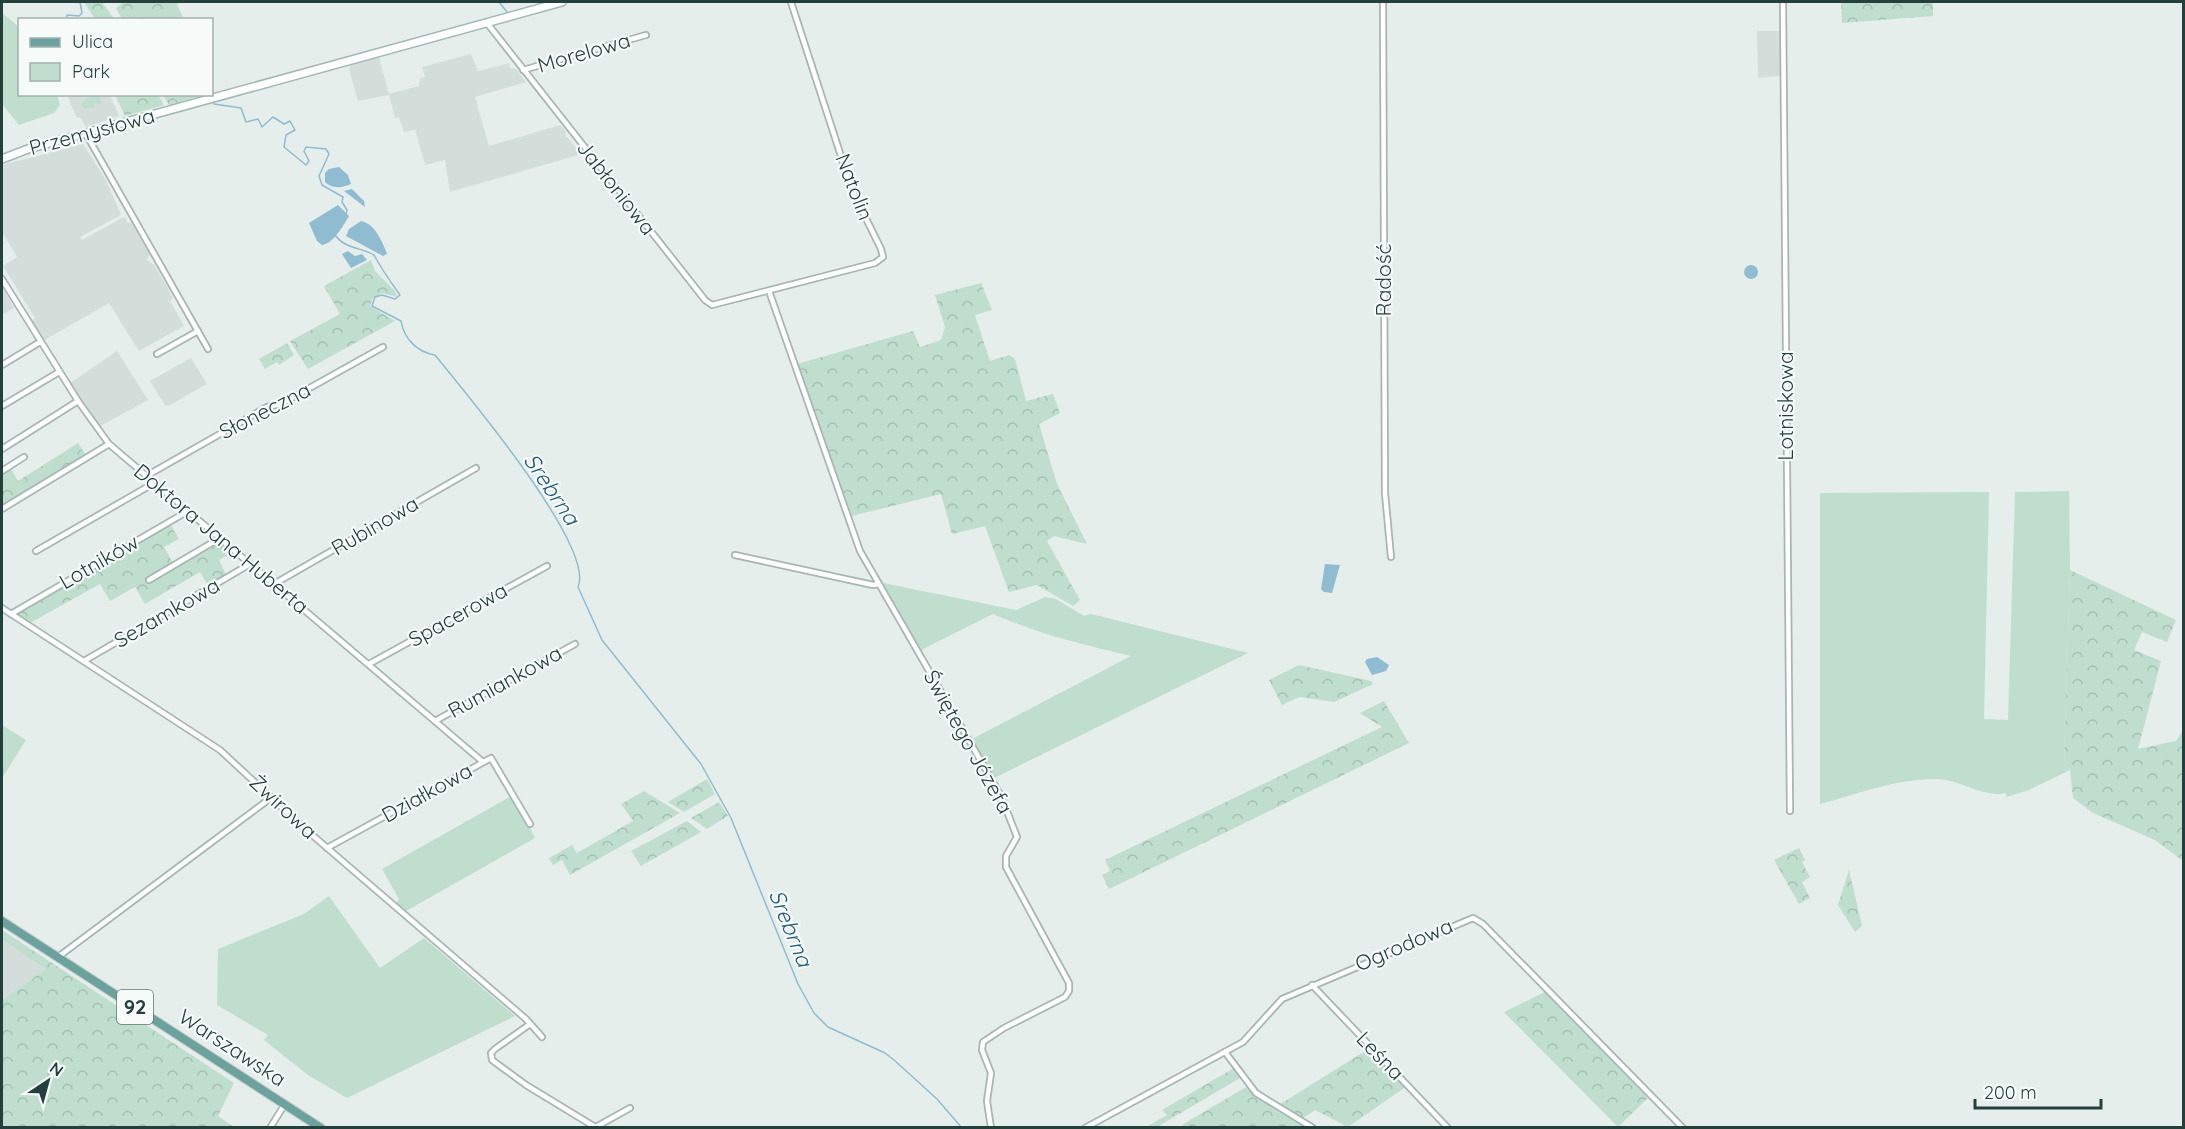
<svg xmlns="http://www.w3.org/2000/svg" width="2185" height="1129" viewBox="0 0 2185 1129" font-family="Quicksand,sans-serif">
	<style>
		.built { fill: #d3dedb }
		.green { fill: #bfdecd }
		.forest { fill: url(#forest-crowns) }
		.water { fill: #8fbcd1 }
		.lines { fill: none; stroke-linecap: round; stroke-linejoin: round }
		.stream { stroke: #8fbcd1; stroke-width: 1.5 }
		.street-casing { stroke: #a7b6b3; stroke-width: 8 }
		.secondary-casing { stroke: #a4b9b5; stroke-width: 10 }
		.primary-casing { stroke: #c2cac9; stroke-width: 10 }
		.street { stroke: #fff; stroke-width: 4.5 }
		.secondary { stroke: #fff; stroke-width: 7 }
		.primary { stroke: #6ba29d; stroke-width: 8 }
		.labels { text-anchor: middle; stroke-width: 4.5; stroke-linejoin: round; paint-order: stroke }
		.shield { fill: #f6faf9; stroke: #637875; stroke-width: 1.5 }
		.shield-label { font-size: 20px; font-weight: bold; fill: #24403d }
		.street-label { font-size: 21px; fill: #24403d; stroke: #f6faf9 }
		.water-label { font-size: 22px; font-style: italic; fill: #1f5c7b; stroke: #f6faf9 }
	</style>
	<defs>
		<pattern id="forest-crowns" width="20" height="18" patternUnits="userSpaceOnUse" patternTransform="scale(1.5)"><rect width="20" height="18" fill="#bfdecd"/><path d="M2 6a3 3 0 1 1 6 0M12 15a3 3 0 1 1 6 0" fill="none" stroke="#a4c0b1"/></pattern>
	</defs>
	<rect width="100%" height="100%" fill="#e5eeeb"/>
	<!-- built -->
	<g class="built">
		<path d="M 1757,31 L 1781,31 L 1781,76 L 1758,78 Z"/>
		<path d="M 471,54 L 478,71 L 509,63 L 510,68 L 516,69 L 526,82 L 475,97 L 489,146 L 560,125 L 566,131 L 565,135 L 582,154 L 450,192 L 445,160 L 425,165 L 415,130 L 404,132 L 399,117 L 395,118 L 389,95 L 358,101 L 349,69 L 351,65 L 379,57 L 389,94 L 419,86 L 420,78 L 425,77 L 422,67 Z"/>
		<path d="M 67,95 L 110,95 L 119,116 L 86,127 L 80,117 L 77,118 Z"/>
		<path d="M 83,144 L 106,180 L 121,215 L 80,237 L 82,240 L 124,217 L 128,223 L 131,222 L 150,254 L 147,260 L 154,265 L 168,288 L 173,299 L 170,301 L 184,326 L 139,351 L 109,303 L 43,341 L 31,322 L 35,318 L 3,266 L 17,257 L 2,232 L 2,165 Z"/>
		<path d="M 2,287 L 14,308 L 2,315 Z"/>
		<path d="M 117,351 L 148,400 L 100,426 L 70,383 Z"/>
		<path d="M 191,358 L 207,384 L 168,406 L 165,405 L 150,381 Z"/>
		<path d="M 2,940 L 47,969 L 2,1000 Z"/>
	</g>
	<!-- green -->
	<g class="green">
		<path d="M 2,13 L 19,27 L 20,94 L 57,95 L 60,105 L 54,113 L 19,125 L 2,104 Z"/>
		<path d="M 91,94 L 100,97 L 102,104 L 94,103 L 95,107 L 84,109 L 81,105 Z"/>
		<path d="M 2069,491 L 2070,570 L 2064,764 L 2070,770 L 2029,790 L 2006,797 L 2006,793 C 1983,798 1961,780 1938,779 C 1899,778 1857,794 1820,804 L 1820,493 L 1989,492 L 1984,719 L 2008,720 L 2015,492 Z"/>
		<path d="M 883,583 L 1016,610 L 1045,597 L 1056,599 L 1084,616 L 1091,614 L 1248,653 L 994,778 L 972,739 L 1131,656 C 1080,644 1042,635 993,614 L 921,650 Z"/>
		<path d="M 2,725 L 26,740 L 2,778 Z"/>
		<path d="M 513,795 L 535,838 L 406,911 L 396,904 L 399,899 L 382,869 Z"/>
		<path d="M 329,896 L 380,968 L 424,938 L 515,1016 L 347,1098 L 308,1075 L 264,1040 L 268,1035 L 217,1005 L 218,949 L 304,914 Z"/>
	</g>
	<!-- forest -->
	<g class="forest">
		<path d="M 84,2 L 102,2 L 114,19 L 95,19 Z"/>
		<path d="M 124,2 L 179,2 L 177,5 L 184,19 L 122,19 L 116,8 Z"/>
		<path d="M 1841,2 L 1964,2 L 1933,3 L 1933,16 L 1842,23 Z"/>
		<path d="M 115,95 L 158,95 L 164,105 L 125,116 Z"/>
		<path d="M 163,95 L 205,95 L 169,105 Z"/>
		<path d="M 371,260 L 375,271 L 395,291 L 397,297 L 382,293 L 373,298 L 370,306 L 395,321 L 308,369 L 290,341 L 340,314 L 324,286 Z"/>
		<path d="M 981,283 L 992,310 L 975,315 L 990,361 L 1009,355 L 1015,359 L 1026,401 L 1053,394 L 1060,413 L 1039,424 L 1057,484 L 1087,544 L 1054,536 L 1047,541 L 1080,600 L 1073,606 L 1037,585 L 1009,592 L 985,526 L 952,534 L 941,494 L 852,516 L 797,364 L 913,331 L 920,347 L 941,340 L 945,327 L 935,295 Z"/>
		<path d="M 287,343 L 294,355 L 279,365 L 277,362 L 265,369 L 259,359 Z"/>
		<path d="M 78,443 L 86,455 L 2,506 L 2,472 L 10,467 L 18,481 Z"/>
		<path d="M 170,524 L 179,539 L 164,547 L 173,563 L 146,578 L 148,582 L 222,542 L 233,552 L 219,560 L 227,577 L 209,587 L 200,572 L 145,604 L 135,587 L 110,601 L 100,584 L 30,623 L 17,614 L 17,611 Z"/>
		<path d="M 2070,570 L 2176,620 L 2167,642 L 2142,632 L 2134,650 L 2161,661 L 2138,749 L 2176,741 L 2183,730 L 2183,861 L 2155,840 L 2093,813 L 2073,798 L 2070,770 L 2064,764 Z"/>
		<path d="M 1299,665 L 1371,681 L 1373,684 L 1334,702 L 1299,697 L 1282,705 L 1269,680 Z"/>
		<path d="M 1384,701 L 1409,743 L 1109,889 L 1102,875 L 1110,871 L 1105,860 L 1382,727 L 1360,713 Z"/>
		<path d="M 707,779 L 715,794 L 684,812 L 668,802 Z"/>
		<path d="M 644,791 L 680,813 L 570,875 L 562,860 L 553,865 L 549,858 L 572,845 L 577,853 L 633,821 L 621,804 Z"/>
		<path d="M 719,802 L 728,816 L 707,829 L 691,818 Z"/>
		<path d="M 687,821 L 701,832 L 641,866 L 631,851 Z"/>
		<path d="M 1799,848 L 1805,860 L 1802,862 L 1810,877 L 1802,882 L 1810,898 L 1799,904 L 1774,860 Z"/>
		<path d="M 1849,870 L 1862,926 L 1855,932 L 1838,905 Z"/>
		<path d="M 2,930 L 234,1083 L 218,1116 L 234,1127 L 2,1127 L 2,1000 L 46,969 L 2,940 Z"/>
		<path d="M 1545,992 L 1648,1098 L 1618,1127 L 1504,1012 Z"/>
		<path d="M 1370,1048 L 1407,1086 L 1348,1127 L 1315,1110 L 1302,1119 L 1277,1106 Z"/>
		<path d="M 1234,1068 L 1240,1078 L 1157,1127 L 1146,1127 L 1167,1115 L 1162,1110 Z"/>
		<path d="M 1246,1087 L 1277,1111 L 1308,1127 L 1185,1128 L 1182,1125 Z"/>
	</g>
	<!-- water -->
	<g class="water">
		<path d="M 339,167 L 348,175 L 351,184 C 342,188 332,189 325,182 L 325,173 L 329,169 Z"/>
		<path d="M 352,189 L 364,201 L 365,207 L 344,191 Z"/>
		<path d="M 338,205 L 349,216 C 343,226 334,243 322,245 L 317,241 L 309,223 Z"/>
		<path d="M 361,221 C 375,224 382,241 387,254 L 383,256 L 346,236 L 349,229 Z"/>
		<path d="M 348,251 L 355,256 L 362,254 L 367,260 L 351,268 L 342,254 Z"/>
		<circle cx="1751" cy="272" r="7"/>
		<path d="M 1325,564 L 1340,565 L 1332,593 L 1324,592 L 1321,589 Z"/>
		<path d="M 1377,657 L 1389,665 L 1386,671 L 1372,675 L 1365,662 L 1367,659 Z"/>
	</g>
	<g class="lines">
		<!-- stream -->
		<g class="stream">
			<path d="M 499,2 L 507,12"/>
			<path d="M 67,20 L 67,15 L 79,16 L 82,13 L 80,2"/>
			<path d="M 212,100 L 214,104 L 241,108 L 246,122 L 258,119 L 262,127 L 273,117 L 284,124 L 290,121 L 295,130 L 286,135 L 284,147 L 306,165 L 309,161 L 304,151 L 306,147 L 326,149 L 329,154 L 319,176 L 322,185 L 343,197 L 342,202 L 347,210 L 346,215"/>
			<path d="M 335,235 C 345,249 360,247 374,255 C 382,270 390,281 400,295 L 395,299 L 382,295 L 375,297 L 372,306 L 401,321 C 404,339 417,352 435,355 C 464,391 596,547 578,587 L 602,640 L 701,764 L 731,818 L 798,984 L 814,1013 L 828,1027 L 885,1053 L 894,1060 L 937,1099 L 962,1128"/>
		</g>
		<!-- street casing -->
		<g class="street-casing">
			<g id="street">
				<path d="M 1383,2 L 1385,493 L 1391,557"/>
				<path d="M 1783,2 L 1790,811"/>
				<path d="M 487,23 L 705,300 L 712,305 L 875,263 L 883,257 L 881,249 L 852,190 L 791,2"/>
				<path d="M 523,70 L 646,35"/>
				<path d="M 86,134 L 208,349"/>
				<path d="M 2,279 L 78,401 L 109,444 L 483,762"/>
				<path d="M 769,291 L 860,551 L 1001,796 L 1017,837 L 1006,856 L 1006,867 L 1069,983 L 1069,991 L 1065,997 L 1004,1028 L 983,1042 L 982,1050 L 991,1073 L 987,1101 L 991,1128"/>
				<path d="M 157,354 L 198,331"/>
				<path d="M 2,365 L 40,342"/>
				<path d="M 2,406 L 59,372"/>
				<path d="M 2,449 L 78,401"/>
				<path d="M 2,471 L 24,457"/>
				<path d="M 148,475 L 267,407 L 281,404 L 383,347"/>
				<path d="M 2,509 L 109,444"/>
				<path d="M 36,551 L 156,482"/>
				<path d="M 735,555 L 873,585 L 879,584"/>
				<path d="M 149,580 L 220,538"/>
				<path d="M 274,584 L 476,468"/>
				<path d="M 2,608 L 220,750 L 304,828 L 526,1019 L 542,1037"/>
				<path d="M 11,614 L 188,511"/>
				<path d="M 84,661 L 250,564"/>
				<path d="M 369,664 L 547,566"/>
				<path d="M 435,721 L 575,644"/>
				<path d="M 327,848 L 491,758 L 530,824"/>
				<path d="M 58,957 L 272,797"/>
				<path d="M 1312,985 L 1448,1128"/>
				<path d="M 530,1024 L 495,1049 L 491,1053 L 492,1060 L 526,1085 L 595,1127"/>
				<path d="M 1225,1052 L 1256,1093 L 1313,1128"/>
				<path d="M 270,1128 L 285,1104"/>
				<path d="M 594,1128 L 630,1108"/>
				<path d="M 1085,1128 L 1243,1042 L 1282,999 L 1473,918 L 1483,924 L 1683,1128"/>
			</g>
		</g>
		<!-- secondary casing -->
		<g class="secondary-casing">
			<path id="secondary" d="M 2,159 L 28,149 L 562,2"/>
		</g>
		<!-- primary casing -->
		<g class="primary-casing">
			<path id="primary" d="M 2,921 L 321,1128"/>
		</g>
		<!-- street -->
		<use href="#street" class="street"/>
		<!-- secondary -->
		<use href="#secondary" class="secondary"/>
		<!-- primary -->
		<use href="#primary" class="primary"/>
	</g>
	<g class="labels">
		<!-- shield labels -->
		<rect class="shield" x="117" y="990" width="36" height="34" rx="4.5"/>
		<g class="shield-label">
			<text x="135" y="1014">92</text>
		</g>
		<!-- street labels -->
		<g class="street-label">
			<text transform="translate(584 53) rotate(-16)" y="7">Morelowa</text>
			<text transform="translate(92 132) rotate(-15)" y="7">Przemysłowa</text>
			<text transform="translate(854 187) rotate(69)" y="7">Natolin</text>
			<text transform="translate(616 188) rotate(52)" y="7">Jabłoniowa</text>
			<text transform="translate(1384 280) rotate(-90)" y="7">Radość</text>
			<text transform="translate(1786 406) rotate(-90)" y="7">Lotniskowa</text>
			<text transform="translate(265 411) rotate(-27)" y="7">Słoneczna</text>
			<text transform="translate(375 526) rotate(-30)" y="7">Rubinowa</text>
			<text transform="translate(221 539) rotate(40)" y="7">Doktora Jana Huberta</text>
			<text transform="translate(99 562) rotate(-30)" y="7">Lotników</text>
			<text transform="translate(167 613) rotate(-30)" y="7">Sezamkowa</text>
			<text transform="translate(458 615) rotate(-29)" y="7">Spacerowa</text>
			<text transform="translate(505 682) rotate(-29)" y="7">Rumiankowa</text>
			<text transform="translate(968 742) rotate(61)" y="7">Świętego Józefa</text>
			<text transform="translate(427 793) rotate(-29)" y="7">Działkowa</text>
			<text transform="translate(283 807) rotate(43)" y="7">Żwirowa</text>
			<text transform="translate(1404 945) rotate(-23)" y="7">Ogrodowa</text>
			<text transform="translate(232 1048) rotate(33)" y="7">Warszawska</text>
			<text transform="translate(1380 1056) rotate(46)" y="7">Leśna</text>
		</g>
		<!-- water labels -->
		<g class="water-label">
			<text transform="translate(552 489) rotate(56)" y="8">Srebrna</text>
			<text transform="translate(791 928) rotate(68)" y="8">Srebrna</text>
		</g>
	</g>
	<!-- border -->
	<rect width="2185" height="1129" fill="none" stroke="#24403d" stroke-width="6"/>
	<!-- legend -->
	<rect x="18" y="18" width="195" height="78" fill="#f6faf9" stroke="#a2b0ae" stroke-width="1.5"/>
	<rect x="30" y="38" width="30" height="9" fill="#6ba29d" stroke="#a2b0ae" stroke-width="1.5"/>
	<text x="72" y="48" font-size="18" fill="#24403d">Ulica</text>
	<rect x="30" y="63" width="30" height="18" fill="#bfdecd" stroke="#a2b0ae" stroke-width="1.5"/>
	<text x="72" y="78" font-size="18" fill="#24403d">Park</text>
	<!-- north arrow -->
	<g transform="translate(48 1081) rotate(36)" stroke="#f6faf9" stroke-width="4.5" paint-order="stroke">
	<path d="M0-4.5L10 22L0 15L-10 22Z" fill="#24403d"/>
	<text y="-9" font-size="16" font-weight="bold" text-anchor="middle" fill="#24403d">N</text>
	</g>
	<!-- scale -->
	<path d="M1975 1099v9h126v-9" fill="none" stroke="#24403d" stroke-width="3"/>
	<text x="1984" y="1099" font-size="18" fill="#24403d" stroke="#f6faf9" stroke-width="4.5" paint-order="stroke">200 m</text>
</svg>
